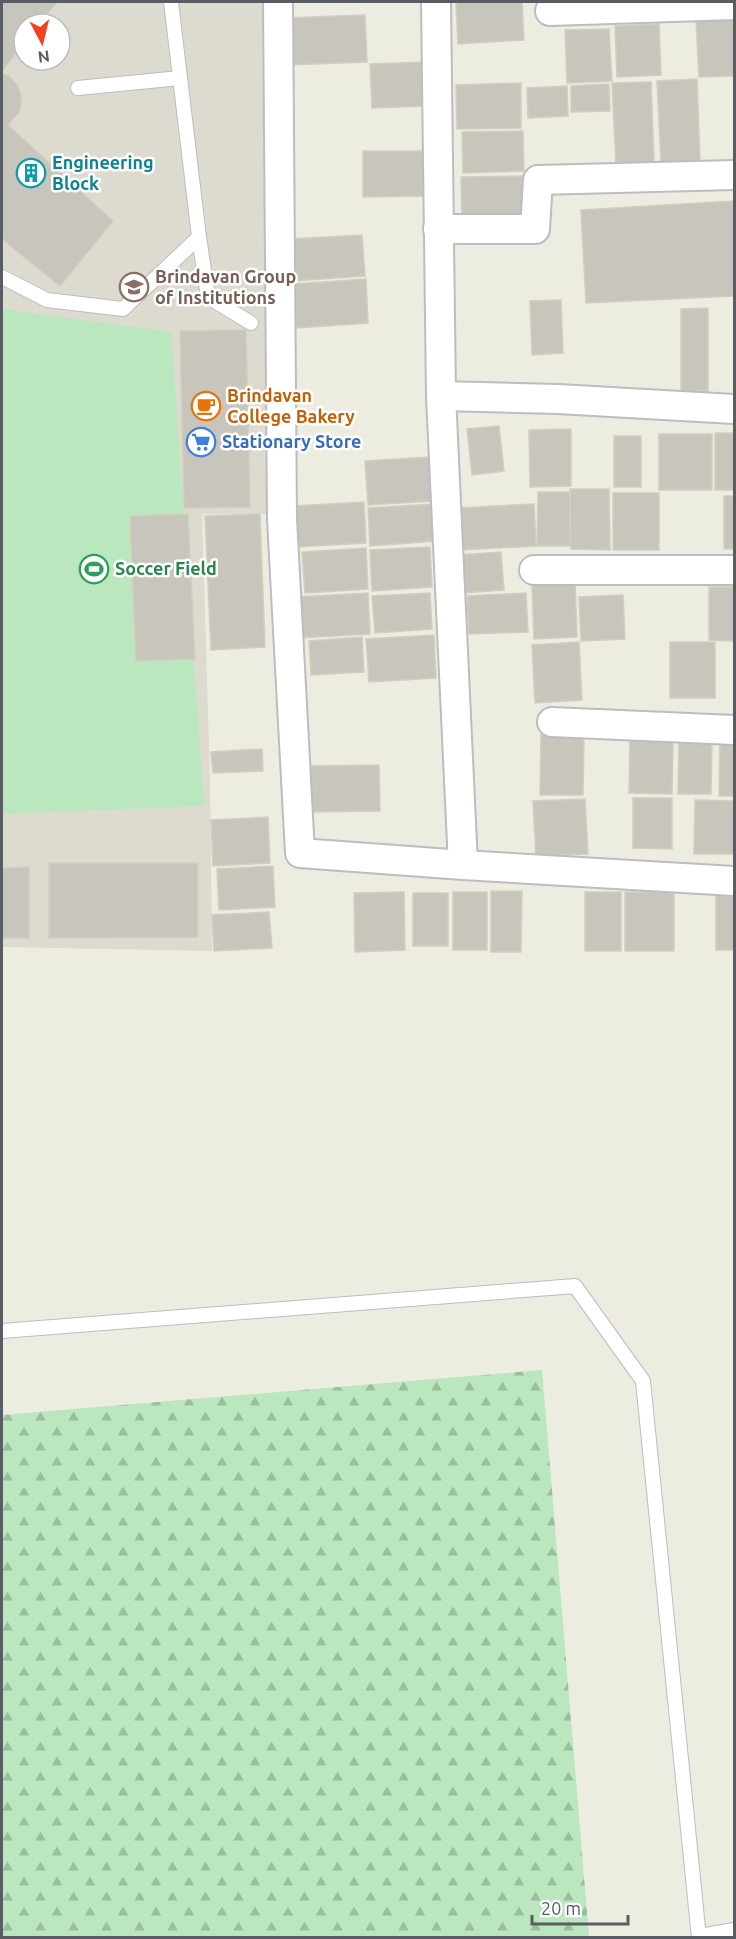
<svg xmlns="http://www.w3.org/2000/svg" width="736" height="1939" viewBox="0 0 736 1939" font-family="Ubuntu,sans-serif">
	<style>
		.education { fill: #dddbcf; fill-rule: evenodd }
		.green { fill: #bae7be }
		.forest { fill: url(#forest-firs) }
		.building { fill: #c8c5bd; stroke: #d2cebe; stroke-width: 1.5 }
		.lines { fill: none; stroke-linecap: round; stroke-linejoin: round }
		.lane-casing { stroke: #bbbdc3; stroke-width: 16 }
		.street-casing { stroke: #bbbdc3; stroke-width: 32 }
		.lane { stroke: #fff; stroke-width: 14 }
		.street { stroke: #fff; stroke-width: 28 }
		.labels { text-anchor: middle; stroke-width: 5; stroke-linejoin: round; paint-order: stroke }
		.culture-label { font-size: 18px; font-weight: bold; fill: #0d838f; stroke: #fff; text-anchor: start }
		.education-label { font-size: 18px; font-weight: bold; fill: #785e54; stroke: #fff; text-anchor: start }
		.food-label { font-size: 18px; font-weight: bold; fill: #c56008; stroke: #fff; text-anchor: start }
		.shop-label { font-size: 18px; font-weight: bold; fill: #366cbe; stroke: #fff; text-anchor: start }
		.leisure-label { font-size: 18px; font-weight: bold; fill: #27864d; stroke: #fff; text-anchor: start }
	</style>
	<defs>
		<pattern id="forest-firs" width="22" height="20" patternUnits="userSpaceOnUse" patternTransform="scale(1.5)"><rect width="22" height="20" fill="#bae7be"/><path d="M5 1l3.5 6h-7zM16 11l3.5 6h-7z" fill="#9abe9e"/></pattern>
	</defs>
	<rect width="100%" height="100%" fill="#edece0"/>
	<!-- education -->
	<path class="education" d="M 2,2 L 264,2 L 270,514 L 202,514 L 210,779 L 212,951 L 2,947 ZM 24,24 L 60,24 L 60,60 L 24,60 Z"/>
	<!-- green -->
	<path class="green" d="M 2,309 L 171,332 L 204,806 L 2,814 Z"/>
	<!-- forest -->
	<path class="forest" d="M 542,1370 L 589,1937 L 2,1937 L 2,1415 Z"/>
	<!-- building -->
	<g class="building">
		<path d="M 2,2 L 57,2 L 39,24 L 24,24 L 24,43 L 2,71 Z"/>
		<path d="M 456,2 L 522,2 L 524,40 L 458,44 Z"/>
		<path d="M 365,15 L 367,62 L 285,65 L 284,18 Z"/>
		<path d="M 734,18 L 734,76 L 699,77 L 696,20 Z"/>
		<path d="M 659,24 L 661,75 L 617,77 L 615,26 Z"/>
		<path d="M 609,29 L 612,81 L 567,83 L 565,30 Z"/>
		<path d="M 425,62 L 427,106 L 372,108 L 370,64 Z"/>
		<path d="M 2,73 L 10,77 L 17,85 L 21,95 L 21,104 L 19,112 L 8,125 L 113,221 L 60,286 L 2,239 Z"/>
		<path d="M 697,79 L 700,161 L 661,163 L 657,81 Z"/>
		<path d="M 651,82 L 654,162 L 616,164 L 612,83 Z"/>
		<path d="M 521,83 L 521,128 L 457,129 L 456,85 Z"/>
		<path d="M 609,84 L 610,111 L 571,112 L 571,86 Z"/>
		<path d="M 567,86 L 568,116 L 528,118 L 527,88 Z"/>
		<path d="M 523,131 L 524,171 L 463,173 L 462,132 Z"/>
		<path d="M 363,151 L 427,151 L 427,196 L 363,197 Z"/>
		<path d="M 526,176 L 527,218 L 462,219 L 461,177 Z"/>
		<path d="M 734,201 L 734,296 L 586,303 L 581,210 Z"/>
		<path d="M 362,235 L 365,276 L 294,281 L 291,239 Z"/>
		<path d="M 366,279 L 368,323 L 297,328 L 294,284 Z"/>
		<path d="M 561,300 L 563,353 L 532,355 L 530,301 Z"/>
		<path d="M 708,308 L 708,391 L 681,391 L 681,309 Z"/>
		<path d="M 246,330 L 250,507 L 184,508 L 180,331 Z"/>
		<path d="M 499,426 L 504,471 L 472,475 L 467,429 Z"/>
		<path d="M 571,429 L 571,486 L 530,487 L 529,430 Z"/>
		<rect x="715" y="433" width="19" height="57"/>
		<rect x="659" y="434" width="53" height="56"/>
		<rect x="614" y="436" width="27" height="51"/>
		<path d="M 431,457 L 433,501 L 368,505 L 365,461 Z"/>
		<path d="M 570,489 L 609,489 L 610,550 L 571,549 Z"/>
		<path d="M 538,492 L 570,492 L 570,546 L 537,546 Z"/>
		<rect x="613" y="493" width="46" height="57"/>
		<rect x="724" y="496" width="10" height="53"/>
		<path d="M 364,502 L 366,543 L 297,547 L 294,506 Z"/>
		<path d="M 434,504 L 437,541 L 370,546 L 368,508 Z"/>
		<path d="M 534,504 L 536,546 L 460,550 L 458,508 Z"/>
		<path d="M 188,514 L 195,659 L 136,661 L 130,516 Z"/>
		<path d="M 260,514 L 265,647 L 211,650 L 205,516 Z"/>
		<path d="M 430,547 L 432,587 L 372,591 L 370,550 Z"/>
		<path d="M 366,548 L 368,589 L 305,593 L 302,552 Z"/>
		<path d="M 501,552 L 504,590 L 462,593 L 459,555 Z"/>
		<path d="M 575,582 L 577,637 L 534,639 L 532,584 Z"/>
		<path d="M 709,587 L 734,587 L 734,641 L 709,640 Z"/>
		<path d="M 368,593 L 370,634 L 299,638 L 297,597 Z"/>
		<path d="M 430,593 L 432,629 L 375,633 L 372,596 Z"/>
		<path d="M 526,593 L 528,632 L 469,634 L 467,596 Z"/>
		<path d="M 623,595 L 625,639 L 581,641 L 579,597 Z"/>
		<path d="M 434,635 L 436,678 L 369,682 L 366,639 Z"/>
		<path d="M 362,637 L 364,672 L 311,675 L 309,641 Z"/>
		<path d="M 579,642 L 582,700 L 535,703 L 532,645 Z"/>
		<rect x="670" y="642" width="45" height="56"/>
		<path d="M 541,734 L 584,734 L 583,795 L 540,795 Z"/>
		<path d="M 630,738 L 673,739 L 672,794 L 629,793 Z"/>
		<path d="M 720,738 L 734,738 L 734,796 L 719,796 Z"/>
		<path d="M 679,739 L 712,740 L 711,794 L 678,794 Z"/>
		<path d="M 262,749 L 263,771 L 213,773 L 211,752 Z"/>
		<path d="M 379,765 L 380,811 L 310,812 L 310,766 Z"/>
		<path d="M 633,798 L 672,798 L 672,849 L 633,848 Z"/>
		<path d="M 585,799 L 588,854 L 536,856 L 533,801 Z"/>
		<path d="M 695,800 L 734,801 L 734,854 L 694,854 Z"/>
		<path d="M 268,817 L 270,863 L 213,866 L 211,820 Z"/>
		<path d="M 49,863 L 198,863 L 198,937 L 49,938 Z"/>
		<path d="M 273,866 L 275,907 L 219,910 L 217,869 Z"/>
		<path d="M 29,867 L 29,938 L 2,938 L 2,868 Z"/>
		<path d="M 491,891 L 522,891 L 521,952 L 491,952 Z"/>
		<rect x="716" y="891" width="18" height="59"/>
		<path d="M 404,892 L 405,950 L 355,952 L 354,893 Z"/>
		<rect x="453" y="892" width="34" height="58"/>
		<rect x="585" y="892" width="36" height="59"/>
		<rect x="625" y="892" width="49" height="59"/>
		<rect x="413" y="893" width="35" height="53"/>
		<path d="M 269,912 L 272,948 L 214,951 L 212,915 Z"/>
	</g>
	<g class="lines">
		<!-- lane casing -->
		<g class="lane-casing">
			<g id="lane">
				<path d="M 78,88 L 180,78"/>
				<path d="M 199,237 L 208,297 L 251,323"/>
				<path d="M 2,277 L 47,300 L 123,309 L 199,237 L 171,2"/>
				<path d="M 2,1331 L 575,1286 L 643,1381 L 699,1938"/>
				<path d="M 700,1936 L 734,1930"/>
			</g>
		</g>
		<!-- street casing -->
		<g class="street-casing">
			<g id="street">
				<path d="M 278,2 L 282,519 L 300,853 L 463,865 L 441,396 L 436,2"/>
				<path d="M 550,11 L 734,5"/>
				<path d="M 438,229 L 535,229 L 538,180 L 734,175"/>
				<path d="M 441,396 L 558,399 L 734,409"/>
				<path d="M 534,570 L 734,570"/>
				<path d="M 552,722 L 734,730"/>
				<path d="M 463,865 L 734,881"/>
			</g>
		</g>
		<!-- lane -->
		<use href="#lane" class="lane"/>
		<!-- street -->
		<use href="#street" class="street"/>
	</g>
	<!-- icons -->
	<defs>
		<g id="building-ring" transform="scale(1.5)"><circle r="9.5" fill="#fff" stroke="#0f9aa8" stroke-width="1.5"/><path d="M-4-6H4V6H1V3H-1V6H-4ZM-2.5-4.3h1.7v1.8h-1.7ZM.8-4.3h1.7v1.8H.8ZM-2.5-1h1.7V.8h-1.7ZM.8-1h1.7V.8H.8Z" fill="#0f9aa8"/></g>
		<g id="university-ring" transform="scale(1.5)"><circle r="9.5" fill="#fff" stroke="#8d6e63" stroke-width="1.5"/><path d="M0-5L7-2L0 1L-7-2ZM-4 1L0 2.5L4 1V4Q0 6-4 4Z" fill="#8d6e63"/></g>
		<g id="cafe-ring" transform="scale(1.5)"><circle r="9.5" fill="#fff" stroke="#e8710a" stroke-width="1.5"/><path d="M-5.5-4.5H6V0H3Q3 3.5 0 3.5H-2.5Q-5.5 3.5-5.5 0ZM3-3.2v2h1.7v-2ZM-6 4.5H4V6H-6Z" fill="#e8710a"/></g>
		<g id="supermarket-ring" transform="scale(1.5)"><circle r="9.5" fill="#fff" stroke="#3f7fe0" stroke-width="1.5"/><path d="M-6-5.5h2.5l.6 2H6L4.5 2H-2.5L-4.4-4H-6ZM-1.5 3.2a1.3 1.3 0 1 0 .1 0ZM3 3.2a1.3 1.3 0 1 0 .1 0Z" fill="#3f7fe0"/></g>
		<g id="stadium-ring" transform="scale(1.5)"><circle r="9.5" fill="#fff" stroke="#2e9e5b" stroke-width="1.5"/><path d="M0-5a6.5 5 0 1 0 0 10a6.5 5 0 1 0 0-10ZM-3.5-1.8h7v3.6h-7Z" fill="#2e9e5b"/></g>
	</defs>
	<g fill-rule="evenodd">
		<use href="#building-ring" x="31" y="173"/>
		<use href="#university-ring" x="134" y="287"/>
		<use href="#cafe-ring" x="206" y="406"/>
		<use href="#supermarket-ring" x="201" y="442"/>
		<use href="#stadium-ring" x="94" y="569"/>
	</g>
	<g class="labels">
		<!-- culture labels -->
		<g class="culture-label">
			<text x="52" y="169">Engineering<tspan x="52" dy="21">Block</tspan></text>
		</g>
		<!-- education labels -->
		<g class="education-label">
			<text x="155" y="283">Brindavan Group<tspan x="155" dy="21">of Institutions</tspan></text>
		</g>
		<!-- food labels -->
		<g class="food-label">
			<text x="227" y="402">Brindavan<tspan x="227" dy="21">College Bakery</tspan></text>
		</g>
		<!-- shop labels -->
		<g class="shop-label">
			<text x="222" y="448">Stationary Store</text>
		</g>
		<!-- leisure labels -->
		<g class="leisure-label">
			<text x="115" y="575">Soccer Field</text>
		</g>
	</g>
	<!-- border -->
	<rect width="736" height="1939" fill="none" stroke="#595c63" stroke-width="6"/>
	<!-- north arrow -->
	<g transform="translate(42 42) rotate(173)"><circle r="28" fill="#ffffff" stroke="#bdbec1" stroke-width="1.5"/>
	<path d="M0-4.5L10 22L0 15L-10 22Z" fill="#f4421f"/>
	<text y="-9" font-size="16" font-weight="bold" text-anchor="middle" fill="#595c63">N</text>
	</g>
	<!-- scale -->
	<path d="M532 1915v9h96v-9" fill="none" stroke="#595c63" stroke-width="3"/>
	<text x="541" y="1915" font-size="18" fill="#595c63" stroke="#ffffff" stroke-width="4.5" paint-order="stroke">20 m</text>
</svg>
